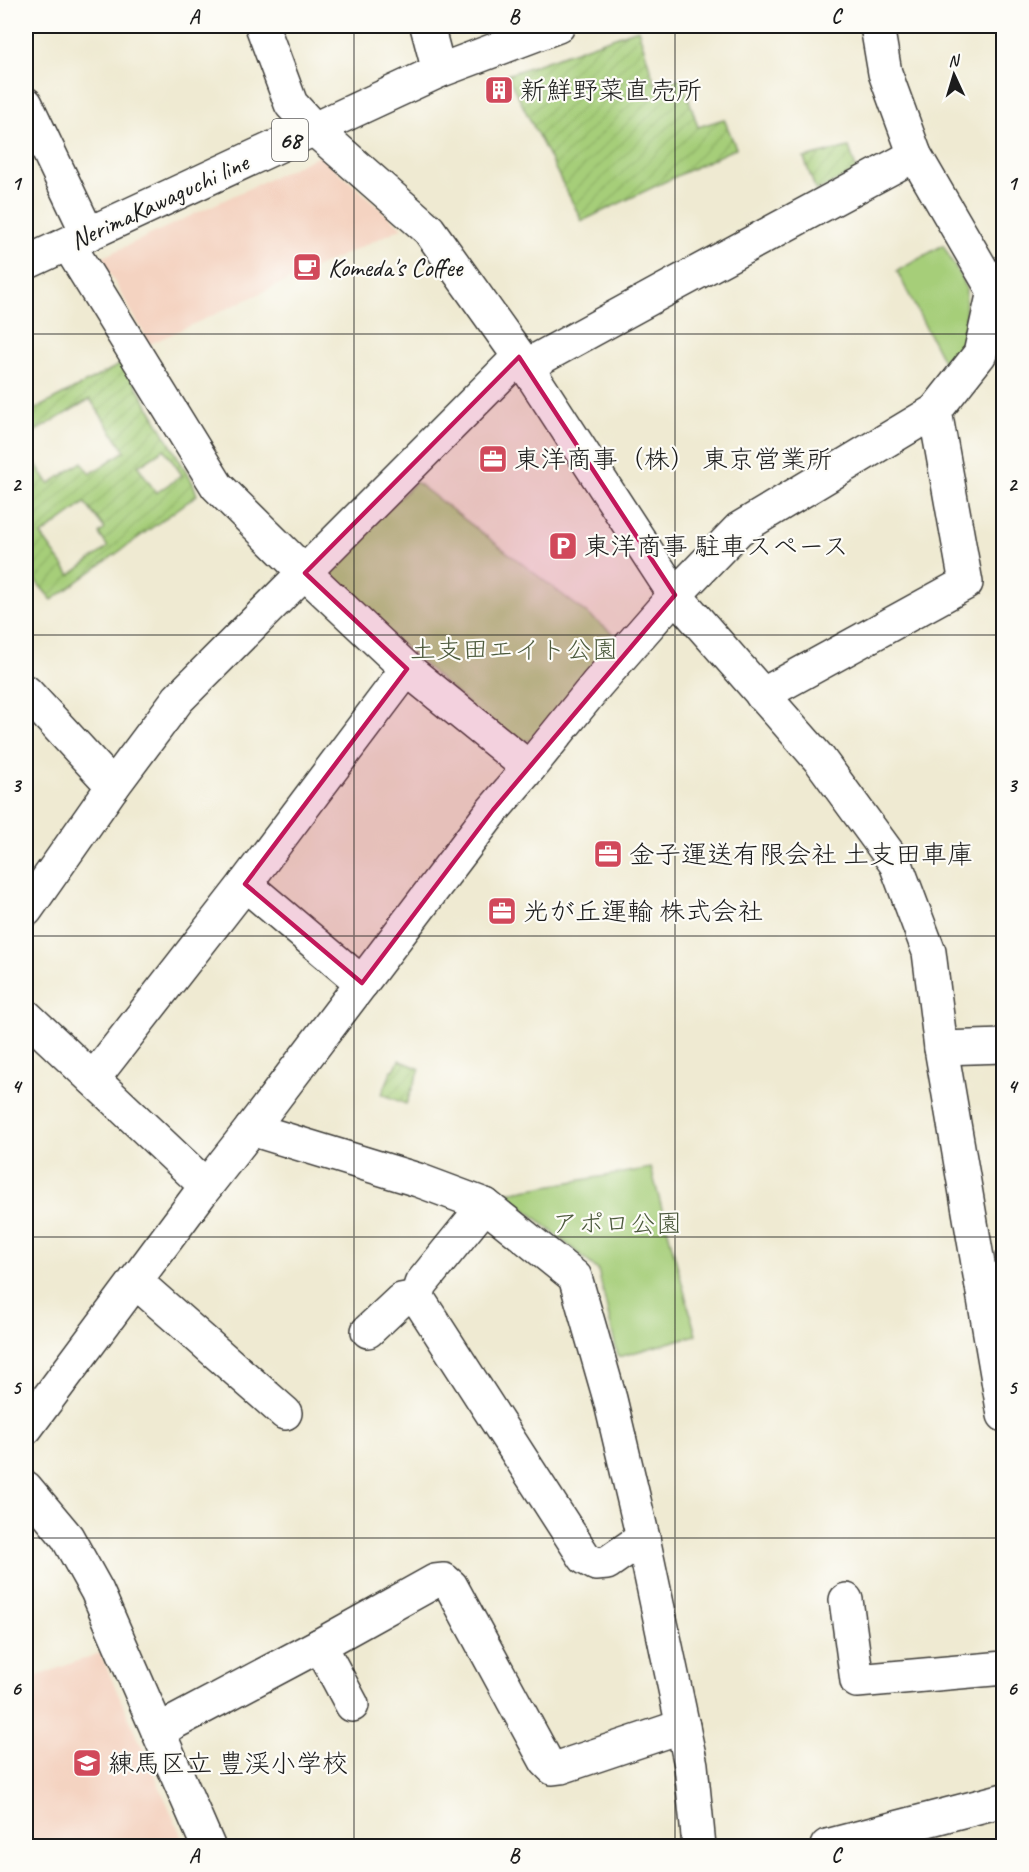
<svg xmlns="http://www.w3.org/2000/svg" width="1029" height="1872" viewBox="0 0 1029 1872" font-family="Caveat,'Klee One',sans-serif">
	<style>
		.built { fill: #f4d3c1 }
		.park { fill: #a6ce79; stroke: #61754a; stroke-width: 1.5 }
		.garden { fill: url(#garden-furrows); stroke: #61754a; stroke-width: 1.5; fill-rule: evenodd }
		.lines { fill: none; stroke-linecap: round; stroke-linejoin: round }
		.minor-casing { stroke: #3c3b37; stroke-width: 36 }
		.major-casing { stroke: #3c3b37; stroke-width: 36 }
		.minor { stroke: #fff; stroke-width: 33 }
		.major { stroke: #fff; stroke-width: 33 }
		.marked { fill: #c2185b; fill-opacity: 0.2; stroke: #c2185b; stroke-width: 4.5; stroke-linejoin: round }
		.grid { fill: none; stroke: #1c1c1c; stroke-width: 1.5; stroke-opacity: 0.55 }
		.labels { text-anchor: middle; stroke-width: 4.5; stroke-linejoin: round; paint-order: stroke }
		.shield { fill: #fdfcf7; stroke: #605f5e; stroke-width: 1.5 }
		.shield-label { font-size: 24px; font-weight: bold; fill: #1c1c1c }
		.poi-label { font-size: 26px; fill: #1c1c1c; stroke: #fdfcf7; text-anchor: start }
		.street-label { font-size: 26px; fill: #1c1c1c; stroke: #fdfcf7 }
		.park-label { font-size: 26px; fill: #4c5a3d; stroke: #fdfcf7 }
		.neatline { fill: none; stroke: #1c1c1c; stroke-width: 2 }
		.grid-label { font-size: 20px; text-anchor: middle; font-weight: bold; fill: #1c1c1c }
	</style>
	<defs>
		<pattern id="garden-furrows" width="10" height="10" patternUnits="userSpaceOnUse" patternTransform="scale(1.5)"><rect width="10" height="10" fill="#a6ce79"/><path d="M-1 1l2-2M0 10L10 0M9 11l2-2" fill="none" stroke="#8eb068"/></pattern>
	</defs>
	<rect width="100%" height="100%" fill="#fdfcf7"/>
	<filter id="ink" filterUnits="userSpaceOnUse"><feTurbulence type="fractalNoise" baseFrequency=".0167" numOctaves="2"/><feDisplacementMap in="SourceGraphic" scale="12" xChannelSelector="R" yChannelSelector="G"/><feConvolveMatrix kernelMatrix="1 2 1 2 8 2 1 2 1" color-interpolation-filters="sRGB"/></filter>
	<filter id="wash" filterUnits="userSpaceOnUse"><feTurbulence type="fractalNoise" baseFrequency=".008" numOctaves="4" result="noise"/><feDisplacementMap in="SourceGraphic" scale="24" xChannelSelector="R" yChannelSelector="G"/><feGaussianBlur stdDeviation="1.35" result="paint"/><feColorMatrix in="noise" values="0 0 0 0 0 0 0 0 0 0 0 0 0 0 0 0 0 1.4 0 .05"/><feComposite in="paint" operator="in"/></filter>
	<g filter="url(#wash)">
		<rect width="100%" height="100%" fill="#efead2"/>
		<!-- built -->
		<g class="built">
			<path d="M 320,155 L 402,228 L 150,344 L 101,258 Z"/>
			<path d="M 100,1653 L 186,1846 L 26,1846 L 26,1680 Z"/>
		</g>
		<!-- park -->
		<g class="park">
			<path d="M 943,245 L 966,287 L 965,348 L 947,369 L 897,271 Z"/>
			<path d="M 416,482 L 616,636 L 534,740 L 511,742 L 332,583 L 330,564 Z"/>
			<path d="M 651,1168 L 696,1335 L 618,1357 L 598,1270 L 506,1193 Z"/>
		</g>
		<!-- garden -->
		<g class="garden">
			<path d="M 638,29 L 655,84 L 682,78 L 698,127 L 724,119 L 736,148 L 582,221 L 507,75 Z"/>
			<path d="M 849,147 L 857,171 L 816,191 L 804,158 Z"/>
			<path d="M 123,363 L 193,483 L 197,495 L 52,600 L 33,578 L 26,565 L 26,449 L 49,484 L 82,462 L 90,474 L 125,451 L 90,399 L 26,437 L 26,414 ZM 164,449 L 182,475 L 156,493 L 138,466 ZM 85,503 L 105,529 L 99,534 L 108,547 L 70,575 L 41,535 Z"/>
			<path d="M 399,1060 L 420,1069 L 406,1104 L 382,1094 L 392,1070 L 394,1070 Z"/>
		</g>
	</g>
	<g filter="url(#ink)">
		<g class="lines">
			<!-- minor casing -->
			<g class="minor-casing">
				<g id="minor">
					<path d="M 262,26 L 291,104 L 313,128 L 429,230 L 526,366 L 675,595 L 820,760 L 896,864 L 929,952 L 941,1048 L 1004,1415"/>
					<path d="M 427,26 L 439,71"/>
					<path d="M 26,104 L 88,234"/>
					<path d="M 68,244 L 217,486 L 305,573 L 407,669 L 529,768"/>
					<path d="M 526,366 L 674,285 L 915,155"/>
					<path d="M 26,692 L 113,786"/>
					<path d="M 762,695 L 966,583 L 935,411"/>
					<path d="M 245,884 L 362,983"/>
					<path d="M 26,910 L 113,786 L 178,699 L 519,357"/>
					<path d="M 26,1016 L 206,1186"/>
					<path d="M 941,1048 L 1004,1046"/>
					<path d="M 93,1079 L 245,884 L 407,669"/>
					<path d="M 251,1129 L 418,1180 L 485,1205 L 575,1277 L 610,1399 L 643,1538 L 691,1765 L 699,1846"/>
					<path d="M 485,1205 L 421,1284 L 417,1297 L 585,1558 L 596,1564 L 607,1563 L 643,1538"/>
					<path d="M 135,1281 L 285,1413"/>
					<path d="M 368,1331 L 401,1300 L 417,1297"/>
					<path d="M 26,1428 L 200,1194 L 251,1129 L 493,810 L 529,768 L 597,684 L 675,595 L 739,529 L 935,411 L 980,354 L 994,291 L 915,155 L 885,73 L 877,26"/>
					<path d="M 26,1488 L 67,1537 L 97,1591 L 208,1846"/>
					<path d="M 846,1600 L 857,1681 L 1004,1668"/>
					<path d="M 320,1645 L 352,1705"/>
					<path d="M 158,1731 L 320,1645 L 435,1581 L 444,1580 L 451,1586 L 546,1761 L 553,1768 L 561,1767 L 683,1726"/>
					<path d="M 827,1846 L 1004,1800"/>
				</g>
			</g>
			<!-- major casing -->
			<g class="major-casing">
				<path id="major" d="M 26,263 L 439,71 L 558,26"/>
			</g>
			<!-- minor -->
			<use href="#minor" class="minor"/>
			<!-- major -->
			<use href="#major" class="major"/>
		</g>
	</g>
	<!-- marked area -->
	<path class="marked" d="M 519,357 L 675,595 L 493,810 L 362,983 L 245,884 L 407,669 L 305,573 Z"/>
	<!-- grid -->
	<path class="grid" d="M 354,26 L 354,1846M 675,26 L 675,1846M 26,334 L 1004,334M 26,635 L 1004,635M 26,936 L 1004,936M 26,1237 L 1004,1237M 26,1538 L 1004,1538"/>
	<!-- icons -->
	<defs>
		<g id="building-square" transform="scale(1.5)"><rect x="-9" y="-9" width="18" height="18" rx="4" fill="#d1495b" stroke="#fdfcf7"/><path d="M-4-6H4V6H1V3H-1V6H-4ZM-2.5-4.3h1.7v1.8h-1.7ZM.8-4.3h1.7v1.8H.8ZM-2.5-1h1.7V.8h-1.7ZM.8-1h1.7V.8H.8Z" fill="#fff"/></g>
		<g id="cafe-square" transform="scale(1.5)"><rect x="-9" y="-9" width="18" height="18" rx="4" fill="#d1495b" stroke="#fdfcf7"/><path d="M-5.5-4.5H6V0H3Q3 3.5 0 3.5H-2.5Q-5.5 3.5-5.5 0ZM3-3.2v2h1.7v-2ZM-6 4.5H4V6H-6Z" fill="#fff"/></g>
		<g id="office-square" transform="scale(1.5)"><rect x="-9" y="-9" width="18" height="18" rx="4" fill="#d1495b" stroke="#fdfcf7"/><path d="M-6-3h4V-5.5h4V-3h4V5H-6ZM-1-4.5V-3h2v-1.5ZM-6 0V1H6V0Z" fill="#fff"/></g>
		<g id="parking-square" transform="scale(1.5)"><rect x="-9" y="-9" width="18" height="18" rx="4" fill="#d1495b" stroke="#fdfcf7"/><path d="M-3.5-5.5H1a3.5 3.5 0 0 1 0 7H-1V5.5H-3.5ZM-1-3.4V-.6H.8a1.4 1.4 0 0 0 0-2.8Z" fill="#fff"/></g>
		<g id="school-square" transform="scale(1.5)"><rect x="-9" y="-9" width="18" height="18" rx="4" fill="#d1495b" stroke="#fdfcf7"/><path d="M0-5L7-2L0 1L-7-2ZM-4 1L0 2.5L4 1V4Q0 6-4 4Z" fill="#fff"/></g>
	</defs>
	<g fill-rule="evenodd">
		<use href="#building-square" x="499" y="90"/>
		<use href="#cafe-square" x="307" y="267"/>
		<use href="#office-square" x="493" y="459"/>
		<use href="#parking-square" x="563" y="546"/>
		<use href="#office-square" x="608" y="854"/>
		<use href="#office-square" x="502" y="911"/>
		<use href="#school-square" x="87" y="1763"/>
	</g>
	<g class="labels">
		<!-- shield labels -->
		<rect class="shield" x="272" y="119" width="36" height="42" rx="4.5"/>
		<g class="shield-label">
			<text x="290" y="148">68</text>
		</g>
		<!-- poi labels -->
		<g class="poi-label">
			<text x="520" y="99">新鮮野菜直売所</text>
			<text x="328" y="276">Komeda's Coffee</text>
			<text x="514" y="468">東洋商事（株） 東京営業所</text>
			<text x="584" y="555">東洋商事 駐車スペース</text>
			<text x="629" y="863">金子運送有限会社 土支田車庫</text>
			<text x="523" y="920">光が丘運輸 株式会社</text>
			<text x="108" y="1772">練馬区立 豊渓小学校</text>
		</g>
		<!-- street labels -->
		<g class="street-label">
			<text transform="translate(159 201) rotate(-25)" y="9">NerimaKawaguchi line</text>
		</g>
		<!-- park labels -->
		<g class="park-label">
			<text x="514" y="658">土支田エイト公園</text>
			<text x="617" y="1232">アポロ公園</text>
		</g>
	</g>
	<!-- margin -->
	<rect width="1029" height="1872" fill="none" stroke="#fdfcf7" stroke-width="66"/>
	<!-- north arrow -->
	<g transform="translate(954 75) rotate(356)" stroke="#fdfcf7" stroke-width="4.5" paint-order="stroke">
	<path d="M0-4.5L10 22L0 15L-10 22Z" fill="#1c1c1c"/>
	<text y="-9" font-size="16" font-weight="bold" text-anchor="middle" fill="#1c1c1c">N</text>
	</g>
	<rect x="33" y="33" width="963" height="1806" class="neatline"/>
	<g class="grid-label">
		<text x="194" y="23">A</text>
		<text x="514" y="23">B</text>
		<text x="836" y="23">C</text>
		<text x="16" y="190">1</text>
		<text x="1012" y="190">1</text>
		<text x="16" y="491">2</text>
		<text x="1012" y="491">2</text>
		<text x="16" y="792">3</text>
		<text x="1012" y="792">3</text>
		<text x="16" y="1093">4</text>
		<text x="1012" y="1093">4</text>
		<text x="16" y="1394">5</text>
		<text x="1012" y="1394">5</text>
		<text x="16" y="1695">6</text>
		<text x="1012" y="1695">6</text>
		<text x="194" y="1862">A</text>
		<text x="514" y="1862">B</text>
		<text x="836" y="1862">C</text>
	</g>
</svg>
